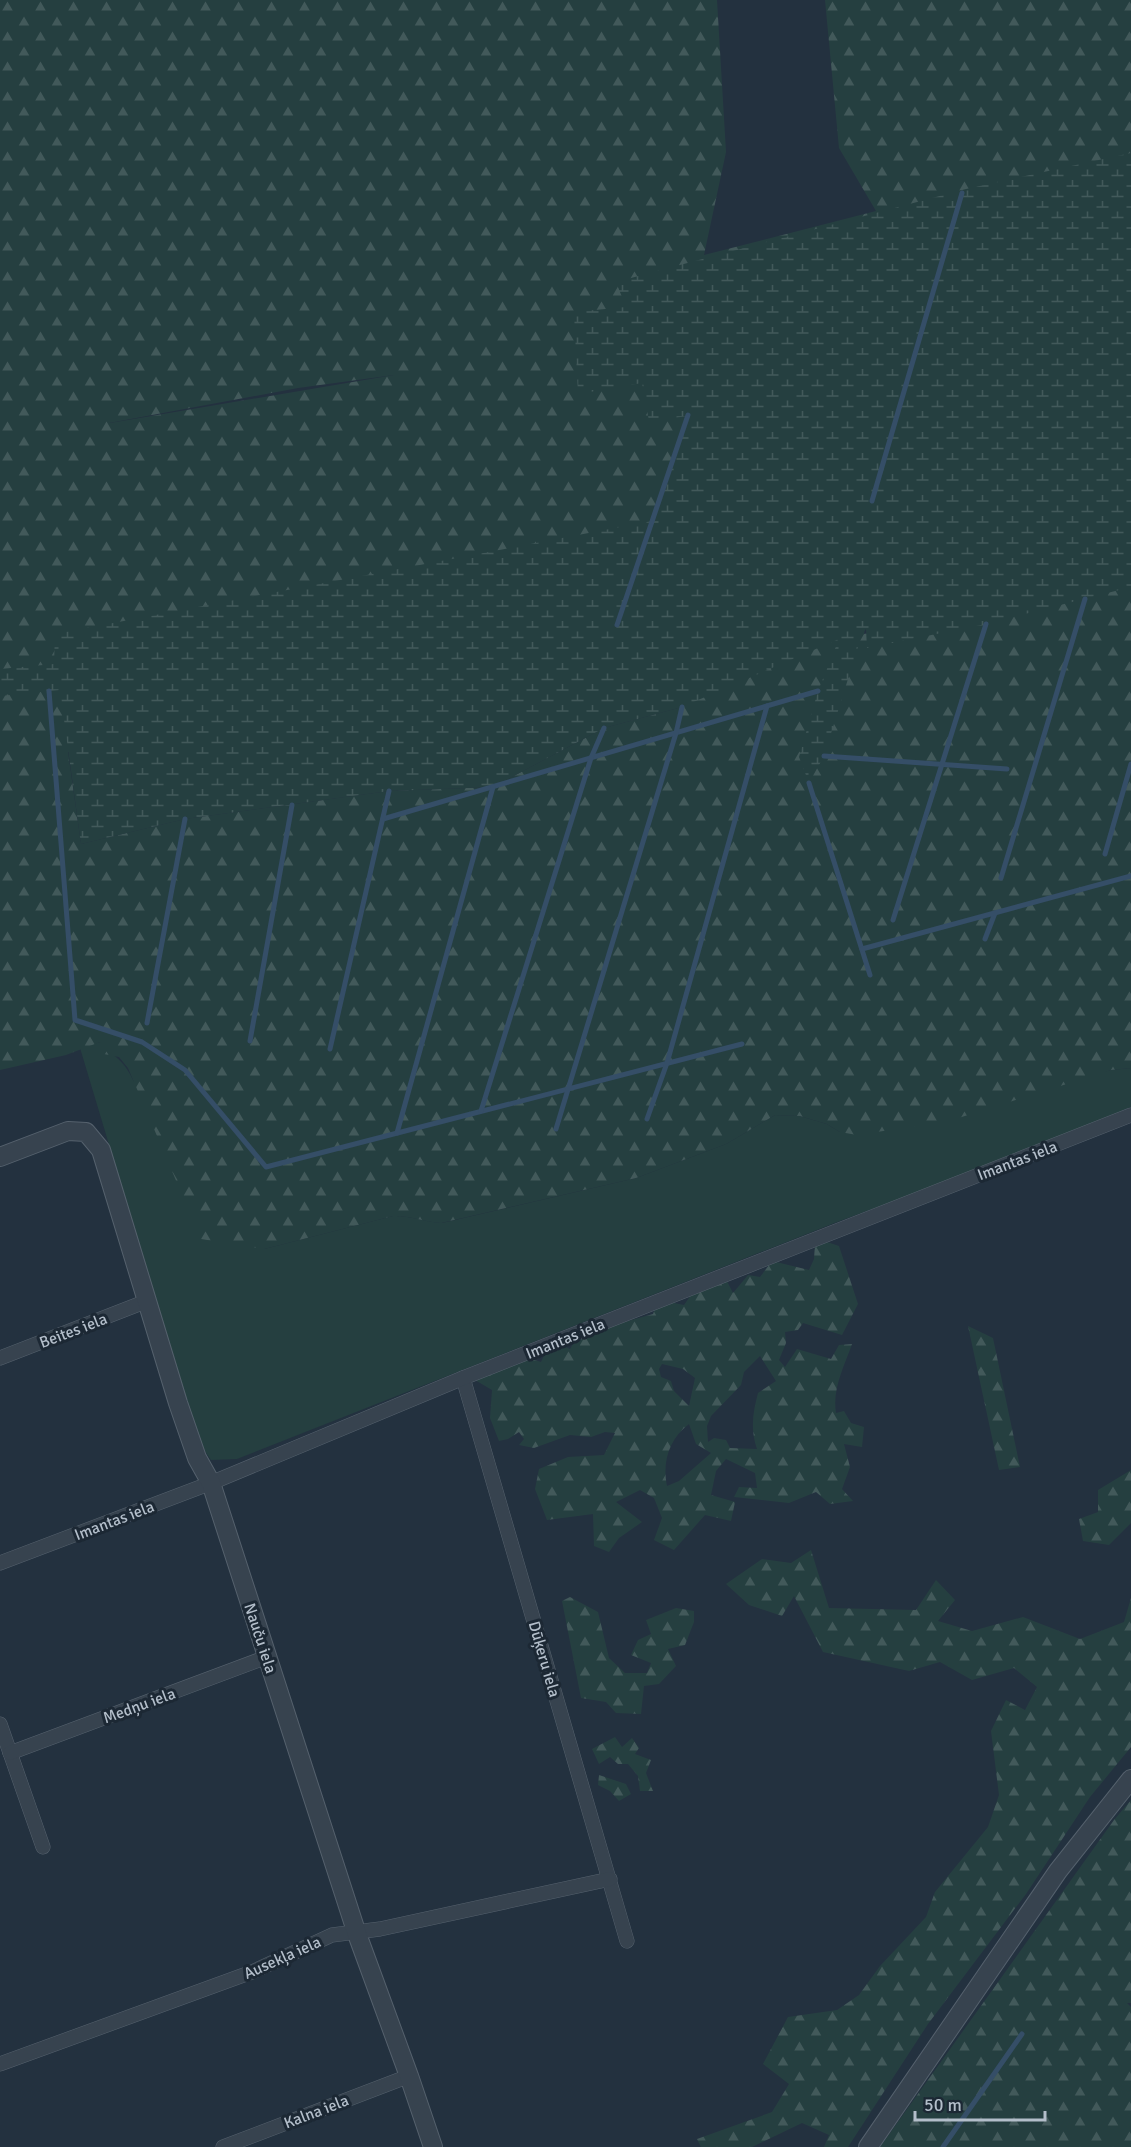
<svg xmlns="http://www.w3.org/2000/svg" width="1131" height="2147" viewBox="0 0 1131 2147" font-family="Signika,sans-serif">
	<style>
		.green { fill: #253f40 }
		.forest { fill: url(#forest-firs); fill-rule: evenodd }
		.wetland { fill: url(#wetland-marsh) }
		.lines { fill: none; stroke-linecap: round; stroke-linejoin: round }
		.stream { stroke: #354e67; stroke-width: 5 }
		.minor-casing { stroke: #55616d; stroke-width: 15 }
		.tertiary-casing { stroke: #55616d; stroke-width: 20 }
		.minor { stroke: #37434f; stroke-width: 14 }
		.tertiary { stroke: #37434f; stroke-width: 18 }
		.labels { text-anchor: middle; stroke-width: 6; stroke-linejoin: round; paint-order: stroke }
		.street-label { font-size: 16px; fill: #b3beca; stroke: #1c2834 }
	</style>
	<defs>
		<pattern id="forest-firs" width="22" height="20" patternUnits="userSpaceOnUse" patternTransform="scale(1.5)"><rect width="22" height="20" fill="#253f40"/><path d="M5 1l3.5 6h-7zM16 11l3.5 6h-7z" fill="#42595a"/></pattern>
		<pattern id="wetland-marsh" width="20" height="14" patternUnits="userSpaceOnUse" patternTransform="scale(1.5)"><rect width="20" height="14" fill="#253f40"/><path d="M1 5h8M5 5V1M11 12h8M15 12V8" fill="none" stroke="#42595a"/></pattern>
	</defs>
	<rect width="100%" height="100%" fill="#23313f"/>
	<!-- green -->
	<path class="green" d="M 100,1042 C 114,1058 123,1058 133,1080 L 264,1249 L 393,1216 C 409,1215 425,1222 442,1223 L 636,1178 L 726,1144 L 775,1115 L 800,1116 L 827,1124 L 840,1132 L 1111,1070 L 1131,1068 L 1131,1107 L 951,1180 L 837,1222 L 237,1459 L 211,1460 L 198,1441 L 80,1048 Z"/>
	<!-- forest -->
	<g class="forest">
		<path d="M 0,0 L 717,0 L 726,152 L 704,255 L 876,211 L 839,148 L 825,0 L 1131,0 L 1131,378 L 874,580 L 864,634 L 991,609 L 1131,575 L 1131,1068 L 1111,1070 L 949,1121 L 857,1135 L 840,1132 L 827,1124 L 800,1116 L 775,1115 L 726,1144 L 636,1178 L 441,1223 C 425,1222 409,1215 393,1216 L 264,1249 L 201,1239 L 128,1068 L 119,1057 L 104,1054 L 100,1042 L 66,1055 L 0,1070 ZM 394,375 L 110,423 L 109,423 L 298,388 ZM 682,707 L 604,728 L 493,787 L 389,791 L 185,819 L 81,844 L 68,752 Z"/>
		<path d="M 824,1241 L 839,1246 L 858,1304 L 842,1335 L 803,1323 L 798,1330 L 785,1332 L 786,1343 L 779,1360 L 785,1367 L 797,1349 L 831,1359 L 839,1345 L 852,1344 C 844,1367 832,1389 836,1413 L 844,1411 L 851,1423 L 864,1427 L 862,1447 L 844,1444 L 850,1467 L 842,1489 L 853,1501 L 830,1504 L 816,1492 L 789,1503 L 734,1497 L 739,1487 L 757,1488 L 755,1473 L 726,1459 L 716,1471 L 711,1495 L 735,1502 L 731,1521 L 705,1515 L 674,1550 L 654,1540 L 662,1518 L 654,1498 L 640,1490 L 616,1502 L 642,1522 L 619,1538 L 609,1552 L 594,1546 L 593,1514 L 547,1520 L 535,1489 L 539,1469 L 568,1457 L 604,1455 L 615,1433 L 605,1432 L 591,1437 L 570,1435 L 534,1448 L 519,1445 L 524,1439 L 519,1432 L 508,1439 L 499,1441 L 490,1418 L 492,1390 L 475,1380 L 525,1357 L 541,1362 L 548,1347 L 560,1344 L 570,1349 L 578,1335 L 653,1314 L 656,1306 L 669,1302 L 684,1305 L 691,1295 L 727,1281 L 733,1293 L 748,1275 L 760,1277 L 772,1261 L 809,1270 L 814,1259 L 815,1244 ZM 760,1356 L 776,1381 L 758,1393 C 753,1412 750,1429 757,1449 L 730,1448 L 726,1440 L 714,1438 L 708,1442 L 707,1426 L 711,1416 L 741,1385 L 744,1372 ZM 662,1364 L 683,1369 L 695,1378 L 689,1406 L 674,1391 L 671,1381 L 661,1377 L 659,1369 ZM 689,1424 L 696,1444 L 711,1453 L 679,1481 L 667,1486 C 662,1462 669,1439 689,1424 Z"/>
		<path d="M 968,1326 L 993,1338 L 1020,1467 L 999,1470 Z"/>
		<path d="M 1131,1470 L 1131,1523 L 1109,1545 L 1083,1541 L 1079,1519 L 1098,1512 L 1098,1490 Z"/>
		<path d="M 811,1550 L 829,1608 L 916,1610 L 936,1580 L 955,1600 L 938,1621 L 972,1631 L 1023,1617 L 1080,1639 L 1124,1622 L 1131,1598 L 1131,1747 L 1090,1797 L 1026,1894 L 928,2024 L 848,2147 L 824,2147 L 829,2135 L 802,2123 L 752,2147 L 701,2147 L 697,2139 L 772,2112 L 789,2084 L 763,2064 L 788,2017 L 837,2010 L 859,1995 L 880,1966 L 926,1917 L 935,1892 L 988,1827 L 999,1795 L 991,1731 L 1006,1700 L 1025,1710 L 1037,1687 L 1014,1668 L 972,1680 L 940,1662 L 909,1671 L 823,1652 L 794,1596 L 782,1616 L 749,1605 L 726,1584 L 762,1559 L 791,1563 Z"/>
		<path d="M 570,1597 L 598,1612 L 609,1658 L 625,1673 L 647,1673 L 651,1663 L 631,1655 L 638,1640 L 651,1634 L 646,1620 L 676,1608 L 694,1611 L 694,1622 L 685,1645 L 668,1649 L 676,1666 L 659,1684 L 644,1686 L 641,1714 L 616,1713 L 606,1702 L 581,1698 L 562,1601 Z"/>
		<path d="M 615,1737 L 622,1747 L 632,1738 L 639,1748 L 635,1754 L 651,1760 L 646,1773 L 653,1791 L 640,1791 L 638,1776 L 628,1764 L 618,1764 L 610,1757 L 599,1764 L 592,1749 Z"/>
		<path d="M 599,1775 L 626,1784 L 631,1794 L 619,1801 L 610,1791 L 598,1785 Z"/>
		<path d="M 1131,1800 L 1131,2003 L 1127,2003 L 1131,2007 L 1131,2147 L 880,2147 L 1114,1820 Z"/>
	</g>
	<!-- wetland -->
	<path class="wetland" d="M 1131,153 L 1131,587 L 986,624 L 867,648 L 866,629 L 862,634 L 824,756 L 809,783 L 799,757 L 818,691 L 839,639 L 682,707 L 604,728 L 493,787 L 389,791 L 185,819 L 81,844 L 60,690 L 0,696 L 0,669 L 54,664 L 55,634 L 652,521 L 688,416 L 649,421 L 642,383 L 578,394 L 574,312 L 626,307 L 616,282 L 966,189 Z"/>
	<g class="lines">
		<!-- stream -->
		<g class="stream">
			<path d="M 872,501 L 962,193"/>
			<path d="M 617,625 L 688,415"/>
			<path d="M 49,691 L 75,1020 L 142,1042 L 185,1070 L 266,1167 L 742,1044"/>
			<path d="M 824,756 L 1007,769"/>
			<path d="M 809,783 L 870,975"/>
			<path d="M 383,819 L 818,691"/>
			<path d="M 1105,854 L 1131,764"/>
			<path d="M 1001,878 L 1085,599"/>
			<path d="M 893,920 L 986,624"/>
			<path d="M 985,939 L 995,913"/>
			<path d="M 862,949 L 1131,876"/>
			<path d="M 147,1023 L 185,819"/>
			<path d="M 250,1041 L 292,805"/>
			<path d="M 330,1049 L 389,791"/>
			<path d="M 481,1111 L 591,758 L 604,728"/>
			<path d="M 647,1119 L 667,1063 L 767,706"/>
			<path d="M 556,1129 L 676,733 L 682,707"/>
			<path d="M 397,1133 L 493,787"/>
			<path d="M 943,2147 L 1022,2034"/>
		</g>
		<!-- minor casing -->
		<g class="minor-casing">
			<g id="minor">
				<path d="M 0,1358 L 147,1301"/>
				<path d="M 463,1378 L 627,1941"/>
				<path d="M 0,1563 L 211,1483 L 463,1378 L 1131,1115"/>
				<path d="M 0,1724 L 43,1847"/>
				<path d="M 10,1753 L 267,1657"/>
				<path d="M 0,2064 L 252,1972 L 332,1935 L 380,1929 L 610,1879"/>
				<path d="M 223,2147 L 409,2076"/>
			</g>
		</g>
		<!-- tertiary casing -->
		<g class="tertiary-casing">
			<g id="tertiary">
				<path d="M 0,1157 L 68,1131 L 86,1132 L 101,1150 L 178,1403 L 197,1458 L 211,1483 L 357,1934 L 409,2076 L 433,2147"/>
				<path d="M 868,2147 L 1058,1871 L 1131,1779"/>
			</g>
		</g>
		<!-- minor -->
		<use href="#minor" class="minor"/>
		<!-- tertiary -->
		<use href="#tertiary" class="tertiary"/>
	</g>
	<g class="labels">
		<!-- street labels -->
		<g class="street-label">
			<text transform="translate(1017 1160) rotate(-21)" y="6">Imantas iela</text>
			<text transform="translate(73 1330) rotate(-21)" y="6">Beites iela</text>
			<text transform="translate(565 1338) rotate(-22)" y="6">Imantas iela</text>
			<text transform="translate(114 1520) rotate(-21)" y="6">Imantas iela</text>
			<text transform="translate(261 1638) rotate(72)" y="6">Nauču iela</text>
			<text transform="translate(545 1659) rotate(74)" y="6">Dūķeru iela</text>
			<text transform="translate(139 1705) rotate(-20)" y="6">Medņu iela</text>
			<text transform="translate(282 1957) rotate(-24)" y="6">Ausekļa iela</text>
			<text transform="translate(316 2111) rotate(-21)" y="6">Kalna iela</text>
		</g>
	</g>
	<!-- scale -->
	<path d="M915 2111v9h130v-9" fill="none" stroke="#b3beca" stroke-width="3"/>
	<text x="924" y="2111" font-size="18" fill="#b3beca" stroke="#1c2834" stroke-width="4.5" paint-order="stroke">50 m</text>
</svg>
